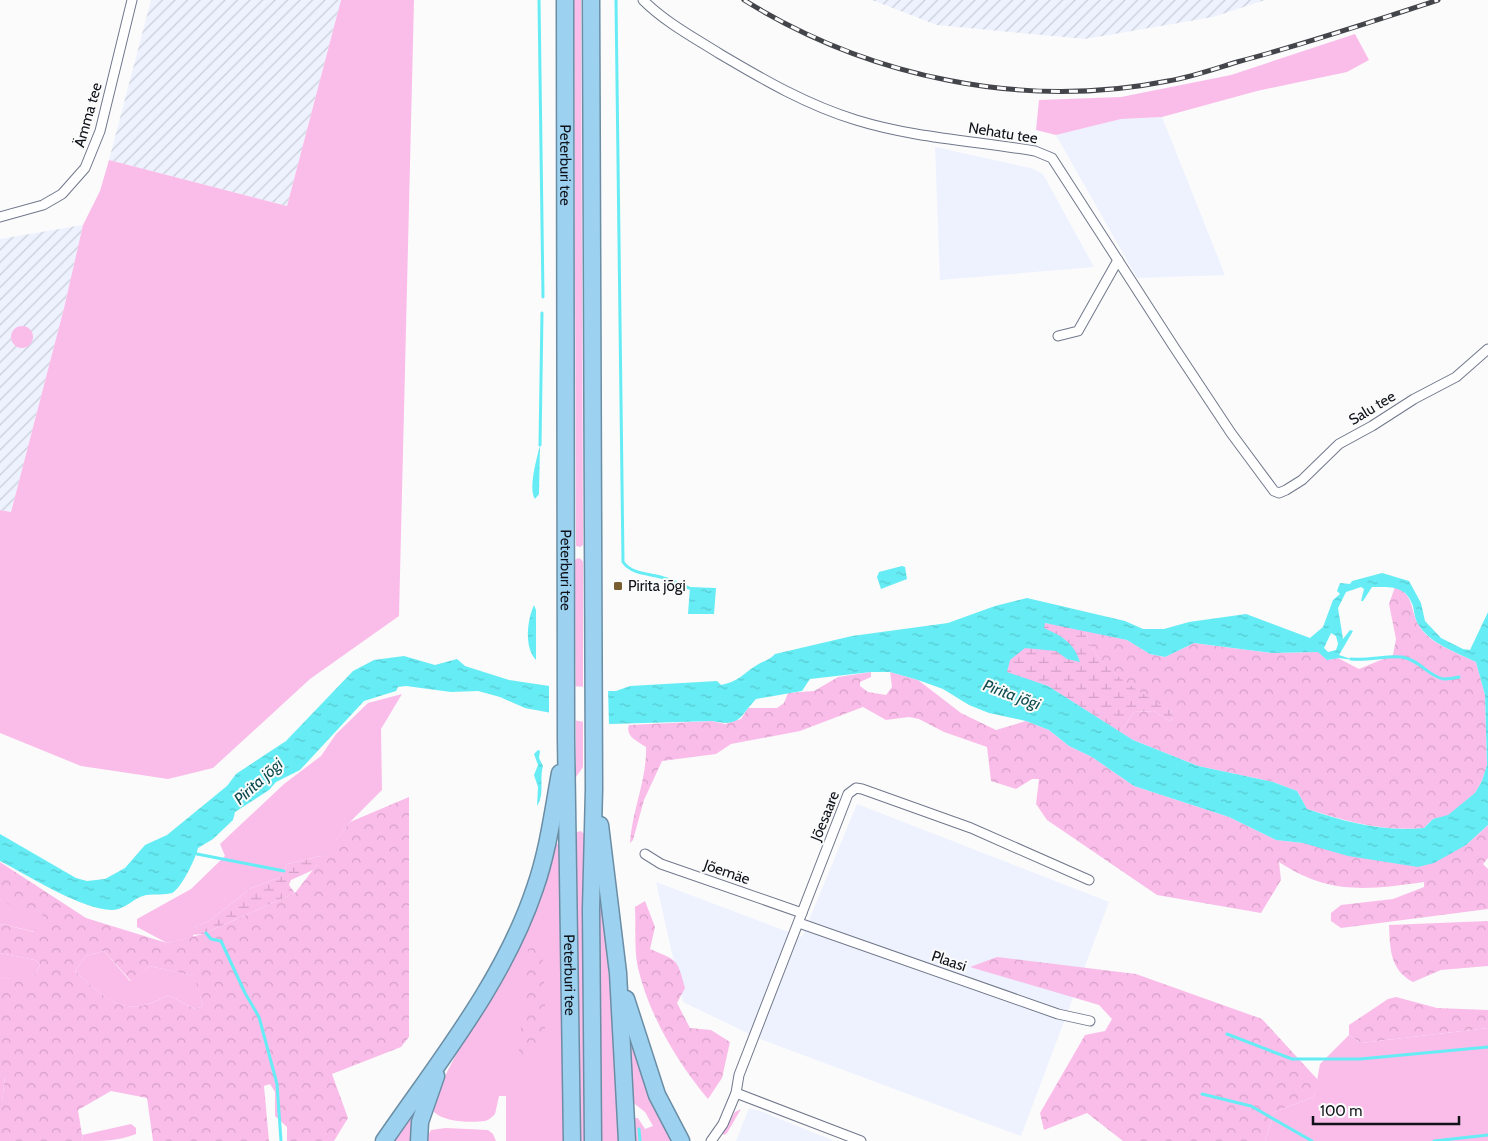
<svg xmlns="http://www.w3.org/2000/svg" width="1488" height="1141" viewBox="0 0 1488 1141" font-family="Cabin,sans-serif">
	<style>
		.built { fill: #edf2fe }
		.industrial { fill: url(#industrial-furrows) }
		.green { fill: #fabdea }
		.forest { fill: url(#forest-crowns); fill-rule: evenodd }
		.wetland { fill: url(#wetland-marsh) }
		.water { fill: url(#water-ripples); fill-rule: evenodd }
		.pier { fill: #fbfbfb }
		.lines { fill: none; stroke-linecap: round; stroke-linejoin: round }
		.stream { stroke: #66ecf4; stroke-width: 3 }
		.street-casing { stroke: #71788c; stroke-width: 11 }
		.highway-casing { stroke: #6b8ea5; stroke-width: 19 }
		.street { stroke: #fff; stroke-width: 9 }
		.highway { stroke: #9cd1f0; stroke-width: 16 }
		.rail-casing { stroke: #43454b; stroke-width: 5 }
		.rail { stroke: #fbfbfb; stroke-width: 3; stroke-dasharray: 9; stroke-linecap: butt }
		.poi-dot { fill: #795d30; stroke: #fbfbfb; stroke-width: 2 }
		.labels { text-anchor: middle; stroke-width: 4; stroke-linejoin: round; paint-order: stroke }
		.street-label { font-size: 15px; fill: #0f1219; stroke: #fbfbfb }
		.poi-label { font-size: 15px; fill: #0f1219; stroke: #fbfbfb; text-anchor: start }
		.water-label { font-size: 16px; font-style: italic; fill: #0d4b4e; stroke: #fbfbfb }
	</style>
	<defs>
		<pattern id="industrial-furrows" width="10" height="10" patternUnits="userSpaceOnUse" patternTransform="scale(1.25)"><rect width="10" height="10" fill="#edf2fe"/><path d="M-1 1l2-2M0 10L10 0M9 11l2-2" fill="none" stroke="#caced9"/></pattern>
		<pattern id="forest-crowns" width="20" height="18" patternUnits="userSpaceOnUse" patternTransform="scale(1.25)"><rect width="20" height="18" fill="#fabdea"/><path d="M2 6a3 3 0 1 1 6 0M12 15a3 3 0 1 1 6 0" fill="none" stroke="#d5a1c8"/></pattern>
		<pattern id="wetland-marsh" width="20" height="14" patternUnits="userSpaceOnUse" patternTransform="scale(1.25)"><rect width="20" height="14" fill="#fabdea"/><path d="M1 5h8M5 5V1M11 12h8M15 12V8" fill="none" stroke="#d5a1c8"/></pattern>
		<pattern id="water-ripples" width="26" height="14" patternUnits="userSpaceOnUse" patternTransform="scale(1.25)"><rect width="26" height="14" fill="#66ecf4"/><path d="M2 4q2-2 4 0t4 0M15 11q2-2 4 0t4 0" fill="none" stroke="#57c9d1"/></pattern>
	</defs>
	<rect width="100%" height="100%" fill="#fbfbfb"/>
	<!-- built -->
	<g class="built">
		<path d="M 1162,117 L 1225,275 L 1137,278 L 1056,135 L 1121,119 Z"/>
		<path d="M 935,147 L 1031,168 L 1043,174 L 1094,267 L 940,280 Z"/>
		<path d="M 857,804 L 1109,902 L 1021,1136 L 760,1039 L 683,1002 L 656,882 L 802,937 Z"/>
		<path d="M 749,1108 L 763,1112 L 834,1141 L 736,1141 Z"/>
	</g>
	<!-- industrial -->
	<g class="industrial">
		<path d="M 151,0 L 341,0 L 287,206 L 109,160 Z"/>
		<path d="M 872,0 L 1265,0 L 1213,17 L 1085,39 L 937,25 Z"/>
		<path d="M 83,225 L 64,308 L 11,512 L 0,510 L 0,239 Z"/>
	</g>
	<!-- green -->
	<g class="green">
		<path d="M 341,0 L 414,0 L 399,616 L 310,679 L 213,768 L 168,779 L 81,766 L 0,733 L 0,510 L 11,512 L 64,308 L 83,225 L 100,191 L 109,160 L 287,206 Z"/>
		<path d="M 574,0 L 581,0 L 583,545 L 580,547 L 576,546 Z"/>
		<path d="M 1355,34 L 1369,60 L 1347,72 L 1257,91 L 1162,117 L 1121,119 L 1056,135 L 1036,130 L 1039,100 L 1121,97 L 1231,75 Z"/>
		<circle cx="22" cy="337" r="11"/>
		<path d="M 578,558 L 581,559 L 583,562 L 583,767 L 576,777 L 575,560 Z"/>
		<path d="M 402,694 L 381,729 L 382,790 L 350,822 L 325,855 L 287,864 L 281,877 L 251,888 L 209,921 L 194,927 L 193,937 L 167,943 L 137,927 L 137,919 L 191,889 L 225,856 L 220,844 L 284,784 L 321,756 L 336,734 L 368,703 Z"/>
		<path d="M 581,831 L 584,834 L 587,1141 L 579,1141 L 575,837 L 577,832 Z"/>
		<path d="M 556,841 L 561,850 L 564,1141 L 506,1141 L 506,1096 L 499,1096 L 495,1114 C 492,1117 489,1120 485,1121 C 471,1123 444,1122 434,1112 C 435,1076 494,997 513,960 C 533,922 545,882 556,841 Z"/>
		<path d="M 0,899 L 36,909 L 44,916 L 35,932 L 2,924 L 0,926 Z"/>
		<path d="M 603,899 L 621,1141 L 601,1141 L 599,912 L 600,900 Z"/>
		<path d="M 104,951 L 130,981 L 149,966 L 195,976 L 203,1006 L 195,1009 L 168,995 C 125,1020 106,1000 75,971 L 86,956 Z"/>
		<path d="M 0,953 L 35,960 L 40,964 L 36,974 L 24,980 L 0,978 Z"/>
		<path d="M 625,1014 L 675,1141 L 632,1141 L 631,1118 L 638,1118 L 645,1129 L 653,1126 L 645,1112 L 631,1101 Z"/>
		<path d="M 1488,1028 L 1488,1141 L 1265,1141 L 1274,1112 L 1314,1097 L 1320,1064 L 1349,1035 L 1361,1043 Z"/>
		<path d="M 0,1074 L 5,1076 L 2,1103 L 0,1103 Z"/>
		<path d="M 421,1096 L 412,1141 L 391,1141 Z"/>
		<path d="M 741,1109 L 727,1133 L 724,1135 L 722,1133 L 735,1112 Z"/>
		<path d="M 131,1124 L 136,1128 L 136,1134 C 119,1141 102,1141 83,1141 L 82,1135 Z"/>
		<path d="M 446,1128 L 488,1130 L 493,1134 L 496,1141 L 425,1141 L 431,1130 Z"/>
	</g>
	<!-- forest -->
	<g class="forest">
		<path d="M 1395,587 C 1414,594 1410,609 1418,624 C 1429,644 1456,652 1476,662 L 1485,695 L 1487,765 L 1482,781 L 1475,793 L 1448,816 L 1433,819 L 1424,828 C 1382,832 1346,821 1307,809 L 1297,791 L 1273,782 L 1198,766 L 1133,740 L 1120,732 L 1134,712 L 1154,711 L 1171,722 L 1173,712 C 1145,695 1090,667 1086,630 L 1127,640 L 1150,654 L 1165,657 L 1194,643 L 1272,653 L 1319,652 L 1327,660 L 1338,658 L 1359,669 L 1393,655 L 1396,639 L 1389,604 Z"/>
		<path d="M 871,672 L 871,677 L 860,682 L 860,686 L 868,692 L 886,695 L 892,687 L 890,672 L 918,680 L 961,713 L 996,730 L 1026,721 L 1049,730 L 1069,746 L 1092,757 L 1134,786 L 1229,817 L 1276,840 L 1303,843 L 1466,845 L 1488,825 L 1488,858 L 1483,864 L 1488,869 L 1488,909 L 1341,928 L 1331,921 L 1331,913 L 1341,905 L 1393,899 L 1424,887 L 1424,882 C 1367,890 1329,895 1279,862 L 1281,880 L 1261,913 L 1157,895 L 1047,820 L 1036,804 L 1039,779 L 1032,779 L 1016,789 L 991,781 L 987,747 L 944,732 L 919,719 L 909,717 L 886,720 L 863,707 L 800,731 L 731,744 L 716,754 L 662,761 L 644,800 L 633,840 L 630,843 C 632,810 647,780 646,747 C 637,741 625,736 629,725 L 712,721 L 725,724 L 741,719 L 748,708 L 777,708 L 784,703 L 788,693 L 814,691 L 838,677 Z"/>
		<path d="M 409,797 L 409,1037 L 401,1047 L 332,1074 L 348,1118 L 334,1141 L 287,1141 L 287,1127 L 275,1116 L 275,1092 L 270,1084 L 264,1086 L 269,1141 L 153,1141 L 147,1098 L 111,1091 L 78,1110 L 83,1141 L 0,1141 L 0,1103 L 2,1102 L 5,1077 L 0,1074 L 0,978 L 24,979 L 36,974 L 40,964 L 35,960 L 0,953 L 0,926 L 2,924 L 34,932 L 43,916 L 36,909 L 25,914 L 0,899 L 0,862 L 86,918 L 167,943 L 203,934 L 295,893 L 350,822 ZM 104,951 L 131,981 L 149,966 L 194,976 L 203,1006 L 195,1009 L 168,995 C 126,1020 106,1000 75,971 L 86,956 Z"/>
		<path d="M 645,901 L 655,927 L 650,949 C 678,961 677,958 685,988 L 677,1003 L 690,1028 L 711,1030 L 730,1042 L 722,1078 L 708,1099 C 677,1062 649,1015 638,968 C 634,950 636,927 635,907 Z"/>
		<path d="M 1488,921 L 1488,966 L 1441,970 L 1413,982 C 1390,970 1390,949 1389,925 Z"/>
		<path d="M 542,945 L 545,1000 L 545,1040 L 533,1060 L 518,1060 L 528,949 Z"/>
		<path d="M 997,957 L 1136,974 L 1262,1019 L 1318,1080 L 1314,1097 L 1274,1112 L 1265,1141 L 1123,1141 L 1087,1113 L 1044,1130 L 1040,1113 L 1085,1035 L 1105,1031 L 1112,1019 L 1099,1005 L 970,967 Z"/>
		<path d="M 1396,997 L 1437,1008 L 1488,1010 L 1488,1028 L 1361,1043 L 1349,1035 L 1349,1025 L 1388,999 Z"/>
	</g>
	<!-- wetland -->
	<g class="wetland">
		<path d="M 1045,623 L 1086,630 C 1090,667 1145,694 1173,712 L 1171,722 L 1154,711 L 1134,712 L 1120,732 L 1048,686 L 1007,673 L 972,627 Z"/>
		<path d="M 325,855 L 313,870 L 291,880 L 289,885 L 295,893 L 203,934 L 191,935 L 194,927 L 209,921 L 251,888 L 281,877 L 287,864 Z"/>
	</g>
	<!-- water -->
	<g class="water">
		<path d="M 540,445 L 539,494 L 535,499 C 528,488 537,458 540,445 Z"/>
		<path d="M 902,566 L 905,567 L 907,579 L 881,589 L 877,577 L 879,572 Z"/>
		<path d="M 1382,573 L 1409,581 L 1421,603 L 1425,621 L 1441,638 L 1463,649 L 1470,650 L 1488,612 L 1488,825 L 1466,845 L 1434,863 L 1418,867 L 1348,856 L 1303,843 L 1276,840 L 1229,817 L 1134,786 L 1092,757 L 1069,746 L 1049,730 L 1026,721 L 989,713 L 969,705 L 943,689 L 918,680 L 890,672 L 871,672 L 810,679 L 802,691 L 756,699 C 739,717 741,727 712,721 L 610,724 L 525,708 L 500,697 L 478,691 L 451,692 L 406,686 L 398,687 L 396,691 L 364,701 L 300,770 L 276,782 L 269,790 L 235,812 L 233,820 L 213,839 L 198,848 C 196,858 181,889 172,893 C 166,895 154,894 146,895 C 133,898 125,910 112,910 C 80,909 29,876 0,861 L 0,834 L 76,878 L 87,881 L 105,879 L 125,868 L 145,845 L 167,835 L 227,786 L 236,774 L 286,741 L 353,671 L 374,660 L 404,656 L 435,665 L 457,659 L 465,666 L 509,680 L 583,691 L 616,691 L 630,686 L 717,681 L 721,685 C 738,682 744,673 757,665 C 763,661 770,660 775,654 L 852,636 L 948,623 L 995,606 L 1027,598 L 1125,621 L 1143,629 L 1164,629 L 1189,622 L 1246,614 L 1310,638 L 1323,627 L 1333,600 L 1340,594 L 1337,591 L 1340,583 L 1350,584 L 1352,581 ZM 1361,587 L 1364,589 L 1361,601 L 1363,601 L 1372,587 C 1390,587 1406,585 1413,606 C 1414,611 1415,619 1418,624 C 1430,644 1456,652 1476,662 L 1485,695 L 1487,765 L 1482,781 L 1475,793 L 1448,815 L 1433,819 L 1424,828 C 1382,832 1346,822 1307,809 L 1297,791 L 1273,782 L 1198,766 L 1133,740 L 1048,686 L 1007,672 L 1010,660 L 1025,648 L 1056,651 L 1067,659 L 1080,662 C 1074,643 1062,636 1044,628 L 1045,623 L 1127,640 L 1150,654 L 1165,657 L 1194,643 L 1272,653 L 1318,652 L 1327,660 L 1339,658 L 1354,660 L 1339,655 L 1353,631 L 1350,630 L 1343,639 L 1338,608 L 1346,592 ZM 1331,633 L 1336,636 L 1338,644 L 1336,650 L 1328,652 L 1324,648 Z"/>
		<path d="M 690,587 L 716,588 L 714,614 L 688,614 Z"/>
		<path d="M 534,605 L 536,610 L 536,660 C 524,648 527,620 534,605 Z"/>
		<path d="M 538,750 L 540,751 L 539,758 L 543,766 C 539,779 545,794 537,806 L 538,787 L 534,775 L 538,765 L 534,754 Z"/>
	</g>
	<!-- pier -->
	<path class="pier" d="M 549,685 L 608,688 L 609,726 L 549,716 Z"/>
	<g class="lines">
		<!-- stream -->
		<g class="stream">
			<path d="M 539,0 L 543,297"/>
			<path d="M 616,0 L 623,562 C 633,576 653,573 667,579 C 675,582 682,585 689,588"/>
			<path d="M 540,445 L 542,313"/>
			<path d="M 1351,659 C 1368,661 1387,655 1402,657 C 1420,660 1429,677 1444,679 C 1448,679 1455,678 1459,677"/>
			<path d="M 197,854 L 284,871"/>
			<path d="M 206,933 L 211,939 L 221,941 L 245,993 L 259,1017 L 277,1084 L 281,1141"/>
			<path d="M 1227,1034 L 1292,1059 L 1360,1059 L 1488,1047"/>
			<path d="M 1202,1094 L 1251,1106 L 1312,1141"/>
			<path d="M 639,1129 L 640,1141"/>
			<path d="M 1434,1141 L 1488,1135"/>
		</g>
		<!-- street casing -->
		<g class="street-casing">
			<g id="street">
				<path d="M 643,0 C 665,22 693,37 720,54 C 764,80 807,105 856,120 C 914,138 976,141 1035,151 L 1052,158 L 1174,347 L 1231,433 L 1274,491 L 1279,493 L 1286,490 L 1302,480 L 1339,444 L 1372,426 L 1414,399 L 1456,377 L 1488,349"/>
				<path d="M 0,217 L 43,205 L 62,194 L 85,168 L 100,131 L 132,0"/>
				<path d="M 1058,336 L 1078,331 L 1118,260"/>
				<path d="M 645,854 L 661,864 L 802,913"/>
				<path d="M 799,923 L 1058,1014 L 1090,1021"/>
				<path d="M 736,1093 L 861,1141"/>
				<path d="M 711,1141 L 723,1124 L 736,1093 L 739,1075 L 848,794 L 856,788 L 862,789 L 971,828 L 1089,880"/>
			</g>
		</g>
		<!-- highway casing -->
		<g class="highway-casing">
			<g id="highway">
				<path id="s1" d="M 565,0 L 566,739 L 572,1141"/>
				<path d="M 591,0 L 594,789 L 591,909 L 593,1141"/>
				<path d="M 600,825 L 618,973 L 627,1141"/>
				<path d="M 626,999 L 657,1095 L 681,1141"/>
				<path d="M 384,1141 C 439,1061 504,981 535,888 C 548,851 553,811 560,773"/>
				<path d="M 419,1141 L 420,1122 L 436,1076"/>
			</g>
		</g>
		<!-- street -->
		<use href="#street" class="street"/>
		<!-- highway -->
		<use href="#highway" class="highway"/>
		<!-- rail casing -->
		<g class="rail-casing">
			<path id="rail" d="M 744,0 C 868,77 1023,110 1168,81 C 1191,77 1214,69 1237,62 C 1305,44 1371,22 1438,0"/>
		</g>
		<!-- rail -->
		<use href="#rail" class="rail"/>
	</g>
	<!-- markers -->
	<rect class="poi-dot" x="613" y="581" width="10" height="10" rx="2.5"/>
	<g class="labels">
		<!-- street labels -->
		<g class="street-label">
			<text transform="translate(88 115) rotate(-74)" y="5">Ämma tee</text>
			<text transform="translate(1003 133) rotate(9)" y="5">Nehatu tee</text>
			<text dy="5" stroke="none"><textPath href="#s1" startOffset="165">Peterburi tee</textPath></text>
			<text transform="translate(1372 408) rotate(-31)" y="5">Salu tee</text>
			<text dy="5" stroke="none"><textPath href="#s1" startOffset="570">Peterburi tee</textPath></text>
			<text transform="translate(825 816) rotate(-68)" y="5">Jõesaare</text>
			<text transform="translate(727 872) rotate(19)" y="5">Jõemäe</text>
			<text transform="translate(949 961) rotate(19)" y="5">Plaasi</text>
			<text dy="5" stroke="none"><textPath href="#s1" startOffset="975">Peterburi tee</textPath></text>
		</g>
		<!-- poi labels -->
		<g class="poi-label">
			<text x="628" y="591">Pirita jõgi</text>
		</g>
		<!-- water labels -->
		<g class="water-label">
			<text transform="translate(1012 694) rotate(20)" y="6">Pirita jõgi</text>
			<text transform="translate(258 781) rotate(-42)" y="6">Pirita jõgi</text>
		</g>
	</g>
	<!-- scale -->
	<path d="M1313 1116v8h146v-8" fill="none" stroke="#0f1219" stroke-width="2.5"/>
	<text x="1320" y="1116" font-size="15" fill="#0f1219" stroke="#fbfbfb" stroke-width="4" paint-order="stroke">100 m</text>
</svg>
